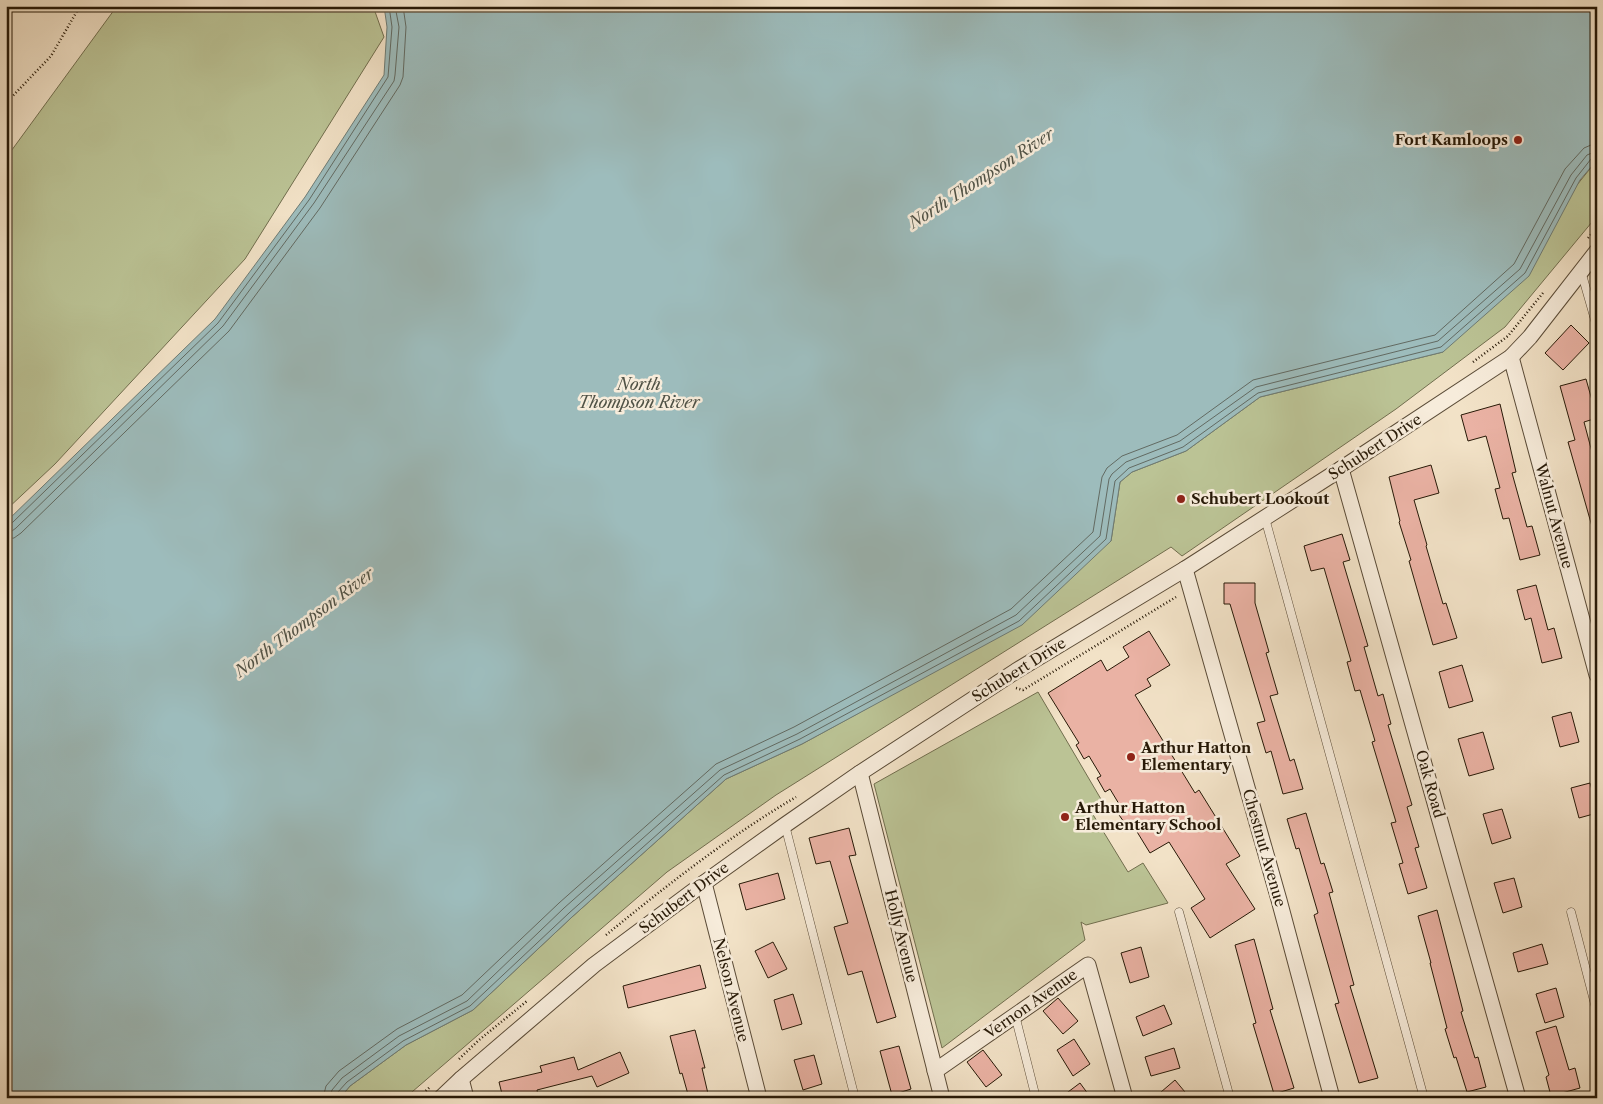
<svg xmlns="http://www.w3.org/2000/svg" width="1603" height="1104" viewBox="0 0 1603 1104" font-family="'Libre Caslon Text',serif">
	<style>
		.green { fill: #bbc395; stroke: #716e4e }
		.water { fill: #9dbcbc; stroke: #6e7b74 }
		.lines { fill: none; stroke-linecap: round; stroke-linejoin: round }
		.shore { stroke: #626a62; stroke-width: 1 }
		.building { fill: #eab2a4; stroke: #271907 }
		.service-casing { stroke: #5a4b37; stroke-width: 9 }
		.minor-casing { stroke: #5a4b37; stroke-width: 17 }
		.path { stroke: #271907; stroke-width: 2.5; stroke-dasharray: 1 2.5; stroke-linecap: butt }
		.service { stroke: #f7ecdb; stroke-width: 8 }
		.minor { stroke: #f7ecdb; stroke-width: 15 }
		.poi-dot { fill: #8f2418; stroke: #f7ecdb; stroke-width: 2 }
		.labels { text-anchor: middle; stroke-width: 5; stroke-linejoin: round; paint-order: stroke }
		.poi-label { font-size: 15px; font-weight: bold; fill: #271907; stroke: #f7ecdb; text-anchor: start }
		.street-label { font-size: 15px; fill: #271907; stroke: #f7ecdb }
		.water-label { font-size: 16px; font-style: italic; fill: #505246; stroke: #f7ecdb }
	</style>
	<rect width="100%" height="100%" fill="#f2e2c7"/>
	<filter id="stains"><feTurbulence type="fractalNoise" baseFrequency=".004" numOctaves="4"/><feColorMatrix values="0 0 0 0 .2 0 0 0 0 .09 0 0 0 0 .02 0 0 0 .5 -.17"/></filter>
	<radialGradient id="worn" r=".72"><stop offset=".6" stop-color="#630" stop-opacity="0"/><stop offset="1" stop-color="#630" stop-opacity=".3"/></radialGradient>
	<!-- green -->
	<g class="green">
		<path d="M 117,6 L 373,6 L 384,37 L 245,259 L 55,464 L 6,510 L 6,158 Z"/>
		<path d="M 1597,160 L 1597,216 L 1505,327 L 1396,409 L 1182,556 L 1171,547 L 776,795 L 667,872 L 405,1098 L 340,1098 L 350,1086 L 406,1045 L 473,1010 L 572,917 L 726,779 L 802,744 L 866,709 L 1111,541 L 1120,482 L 1132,472 L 1186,451 L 1260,397 L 1443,352 Z"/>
		<path d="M 1038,692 L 1105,806 L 1092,813 L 1128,872 L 1143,863 L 1168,903 L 1086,925 L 1081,922 L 1085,940 L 942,1048 L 874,784 Z"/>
	</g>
	<!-- water -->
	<path class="water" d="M 384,6 L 1597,6 L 1597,160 L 1580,180 L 1529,276 L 1443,352 L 1260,397 L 1186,451 L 1132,472 L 1120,482 L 1111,541 L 1022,625 L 802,744 L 726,779 L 572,917 L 473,1010 L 406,1045 L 350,1086 L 340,1098 L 6,1098 L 6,522 L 215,319 L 305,197 L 384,75 L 387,27 Z"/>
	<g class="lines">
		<!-- shore -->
		<g class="shore">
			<path d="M 6,525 L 12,523 L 218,323 L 309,200 L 388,77 L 392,27 L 389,6"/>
			<path d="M 6,531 L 12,531 L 16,528 L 223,326 L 314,203 L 394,81 L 395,75 L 399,27 L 395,6"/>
			<path d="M 6,539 L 14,538 L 21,533 L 229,331 L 320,208 L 400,85 L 403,77 L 406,27 L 403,6"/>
			<path d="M 323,1098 L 326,1086 L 339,1071 L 397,1029 L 462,995 L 559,903 L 716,764 L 794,727 L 1011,609 L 1093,532 L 1102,477 L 1107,468 L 1122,456 L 1177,435 L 1253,380 L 1435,335 L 1514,264 L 1565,169 L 1584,148 L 1591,145 L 1597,144"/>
			<path d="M 330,1098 L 332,1090 L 342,1078 L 399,1036 L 467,1001 L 564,908 L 720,770 L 797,734 L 1016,615 L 1100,536 L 1109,479 L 1112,474 L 1126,462 L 1180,441 L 1256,387 L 1438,341 L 1520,269 L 1571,175 L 1587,155 L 1597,151"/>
			<path d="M 337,1098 L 337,1093 L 347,1082 L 403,1041 L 470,1006 L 569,913 L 724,775 L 800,739 L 1019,621 L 1106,539 L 1115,481 L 1129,468 L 1183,447 L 1258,393 L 1441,347 L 1525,273 L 1576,178 L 1591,159 L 1597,158"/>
		</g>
	</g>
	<!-- building -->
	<g class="building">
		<path d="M 1571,325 L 1589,343 L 1563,370 L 1545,353 Z"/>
		<path d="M 1586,379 L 1597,418 L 1584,422 L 1597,471 L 1597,530 L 1593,530 L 1568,442 L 1575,440 L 1560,386 Z"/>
		<path d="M 1500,404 L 1516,472 L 1512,473 L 1527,527 L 1532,526 L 1540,555 L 1520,560 L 1509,518 L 1503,519 L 1495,489 L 1500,488 L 1486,436 L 1468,441 L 1461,415 Z"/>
		<path d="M 1431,465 L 1439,493 L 1414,500 L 1427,545 L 1426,546 L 1443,604 L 1446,603 L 1457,638 L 1433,645 L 1409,561 L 1411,560 L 1399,522 L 1400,521 L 1389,477 Z"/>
		<path d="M 1342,534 L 1350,560 L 1343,562 L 1368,646 L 1364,647 L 1378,696 L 1383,694 L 1391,724 L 1388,725 L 1412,805 L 1407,807 L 1419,847 L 1415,848 L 1427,888 L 1408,894 L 1399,864 L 1403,863 L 1391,823 L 1396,822 L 1372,742 L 1375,741 L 1360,690 L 1355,691 L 1347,662 L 1351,661 L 1324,568 L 1311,571 L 1304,546 Z"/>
		<path d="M 1224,583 L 1255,583 L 1255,603 L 1269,652 L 1266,653 L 1278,694 L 1270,696 L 1290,761 L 1294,759 L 1303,789 L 1283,794 L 1271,751 L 1266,753 L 1257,723 L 1265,721 L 1230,604 L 1224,604 Z"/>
		<path d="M 1536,585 L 1548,630 L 1554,628 L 1562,658 L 1542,663 L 1531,618 L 1525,620 L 1517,590 Z"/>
		<path d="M 1149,631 L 1170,665 L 1147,679 L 1151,686 L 1135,695 L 1195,793 L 1199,790 L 1240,856 L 1226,864 L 1255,909 L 1210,938 L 1191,908 L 1205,899 L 1169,842 L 1150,853 L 1131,822 L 1126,825 L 1117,812 L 1122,809 L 1110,789 L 1105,792 L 1097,778 L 1101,776 L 1089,756 L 1084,759 L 1076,745 L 1079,743 L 1048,693 L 1101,660 L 1107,671 L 1129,657 L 1123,647 Z"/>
		<path d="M 1462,665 L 1473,701 L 1449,708 L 1439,672 Z"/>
		<path d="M 1571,712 L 1579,742 L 1560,747 L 1552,717 Z"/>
		<path d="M 1483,732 L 1494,769 L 1469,776 L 1458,739 Z"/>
		<path d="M 1590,783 L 1597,807 L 1597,813 L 1579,818 L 1571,788 Z"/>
		<path d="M 1502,809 L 1511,838 L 1492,844 L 1483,814 Z"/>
		<path d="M 1306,813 L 1321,864 L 1324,863 L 1333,892 L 1329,893 L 1354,985 L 1350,986 L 1378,1078 L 1359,1083 L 1335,1004 L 1339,1003 L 1314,915 L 1318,913 L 1299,848 L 1296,849 L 1287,819 Z"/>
		<path d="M 849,828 L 856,855 L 849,856 L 896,1017 L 877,1023 L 862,971 L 848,975 L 834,927 L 848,923 L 830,861 L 816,864 L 809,838 Z"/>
		<path d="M 778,873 L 785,899 L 746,910 L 739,884 Z"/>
		<path d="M 1514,878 L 1522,907 L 1503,913 L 1494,883 Z"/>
		<path d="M 1437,910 L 1463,1011 L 1461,1012 L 1475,1058 L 1478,1057 L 1486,1087 L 1467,1092 L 1456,1057 L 1454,1058 L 1445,1029 L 1447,1028 L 1430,963 L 1431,963 L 1418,916 Z"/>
		<path d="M 1254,939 L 1273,1009 L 1270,1010 L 1294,1088 L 1274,1094 L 1253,1024 L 1256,1023 L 1235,945 Z"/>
		<path d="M 773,942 L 787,969 L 768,978 L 755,951 Z"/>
		<path d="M 1542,944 L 1548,964 L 1518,972 L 1513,953 Z"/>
		<path d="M 1141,947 L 1149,977 L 1130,983 L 1121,953 Z"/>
		<path d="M 700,965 L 706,988 L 628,1008 L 623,986 Z"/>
		<path d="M 1556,988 L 1564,1017 L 1545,1023 L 1536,994 Z"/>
		<path d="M 793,994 L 802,1024 L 782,1030 L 774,1000 Z"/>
		<path d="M 1058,998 L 1078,1021 L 1063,1034 L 1043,1011 Z"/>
		<path d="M 1164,1005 L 1172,1024 L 1143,1036 L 1136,1017 Z"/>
		<path d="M 1556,1026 L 1569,1070 L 1575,1068 L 1580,1088 L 1551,1096 L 1546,1077 L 1549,1075 L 1536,1032 Z"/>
		<path d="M 695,1030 L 705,1068 L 702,1068 L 709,1098 L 689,1098 L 682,1073 L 680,1074 L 670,1036 Z"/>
		<path d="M 1074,1039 L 1090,1064 L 1073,1076 L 1057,1050 Z"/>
		<path d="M 899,1046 L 911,1089 L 892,1095 L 880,1051 Z"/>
		<path d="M 1174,1048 L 1180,1068 L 1151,1076 L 1145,1057 Z"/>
		<path d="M 983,1050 L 1002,1075 L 986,1087 L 967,1062 Z"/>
		<path d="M 620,1052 L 629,1073 L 597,1087 L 592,1076 L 537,1090 L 538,1096 L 531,1098 L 503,1098 L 499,1082 L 542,1072 L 540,1066 L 574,1057 L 578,1070 Z"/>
		<path d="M 814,1055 L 822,1084 L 803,1090 L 794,1060 Z"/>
		<path d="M 1175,1080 L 1190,1098 L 1154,1098 Z"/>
		<path d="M 1080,1083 L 1091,1098 L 1060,1098 Z"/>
	</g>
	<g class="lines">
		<!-- service casing -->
		<g class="service-casing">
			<g id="service">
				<path d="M 1581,271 L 1597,327"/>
				<path d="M 1265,518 L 1424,1098"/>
				<path d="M 785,825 L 855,1098"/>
				<path d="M 1179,912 L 1230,1098"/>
				<path d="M 1571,912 L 1597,1012"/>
				<path d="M 1015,1015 L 1036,1098"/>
			</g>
		</g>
		<!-- minor casing -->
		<g class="minor-casing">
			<g id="minor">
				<path d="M 1511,357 L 1597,675"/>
				<path d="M 1341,469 L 1518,1098"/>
				<path d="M 1185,569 L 1279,900 L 1332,1098"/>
				<path d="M 860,773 L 942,1098"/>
				<path d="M 704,883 L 759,1098"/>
				<path d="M 935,1071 L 1088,965 L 1125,1098"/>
				<path d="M 461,1079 L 466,1098"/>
				<path d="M 441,1098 L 461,1079 L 594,965 L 704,883 L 785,825 L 860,773 L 1016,671 L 1185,569 L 1341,469 L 1511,357 L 1530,337 L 1597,251"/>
			</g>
		</g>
		<!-- path -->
		<g class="path">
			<path d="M 6,103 L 51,56 L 80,6"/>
			<path d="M 1588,238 L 1597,228"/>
			<path d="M 1473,362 L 1508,336 L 1543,293"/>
			<path d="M 1016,688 L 1023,690 L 1176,597"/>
			<path d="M 606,935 C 666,886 728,837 796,797"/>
			<path d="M 459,1059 L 479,1040 L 527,1001"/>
			<path d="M 418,1098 L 430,1087"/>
		</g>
		<!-- service -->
		<use href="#service" class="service"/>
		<!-- minor -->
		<use href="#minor" class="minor"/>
	</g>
	<!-- markers -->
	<g class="poi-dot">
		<circle cx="1518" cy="140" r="5"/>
		<circle cx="1181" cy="499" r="5"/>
		<circle cx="1131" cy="757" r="5"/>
		<circle cx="1065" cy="817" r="5"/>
	</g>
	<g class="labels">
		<!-- poi labels -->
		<g class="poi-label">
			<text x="1508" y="145" text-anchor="end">Fort Kamloops</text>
			<text x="1191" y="504">Schubert Lookout</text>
			<text x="1141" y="753">Arthur Hatton<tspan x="1141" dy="17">Elementary</tspan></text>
			<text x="1075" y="813">Arthur Hatton<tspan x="1075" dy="17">Elementary School</tspan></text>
		</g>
		<!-- street labels -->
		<g class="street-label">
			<text transform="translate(1375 447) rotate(-33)" y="5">Schubert Drive</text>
			<text transform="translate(1554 516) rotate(75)" y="5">Walnut Avenue</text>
			<text transform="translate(1019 670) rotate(-32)" y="5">Schubert Drive</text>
			<text transform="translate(1430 784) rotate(74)" y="5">Oak Road</text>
			<text transform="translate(1264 848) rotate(74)" y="5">Chestnut Avenue</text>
			<text transform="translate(684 898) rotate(-37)" y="5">Schubert Drive</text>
			<text transform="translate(901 936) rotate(76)" y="5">Holly Avenue</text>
			<text transform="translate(731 990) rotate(76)" y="5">Nelson Avenue</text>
			<text transform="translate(1031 1004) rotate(-35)" y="5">Vernon Avenue</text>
		</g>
		<!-- water labels -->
		<g class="water-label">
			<text transform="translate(981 178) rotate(-33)" y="6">North Thompson River</text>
			<text x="639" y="390">North<tspan x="639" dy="18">Thompson River</tspan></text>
			<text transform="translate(304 622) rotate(-37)" y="6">North Thompson River</text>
		</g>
	</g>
	<!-- margin -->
	<rect width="1603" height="1104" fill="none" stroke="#f2e2c7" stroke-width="25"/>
	<rect x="8" y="8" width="1588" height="1089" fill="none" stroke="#271907" stroke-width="2.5"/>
	<rect x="12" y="12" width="1578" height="1079" fill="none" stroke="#271907"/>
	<rect width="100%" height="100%" filter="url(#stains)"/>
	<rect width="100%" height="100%" fill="url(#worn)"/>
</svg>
